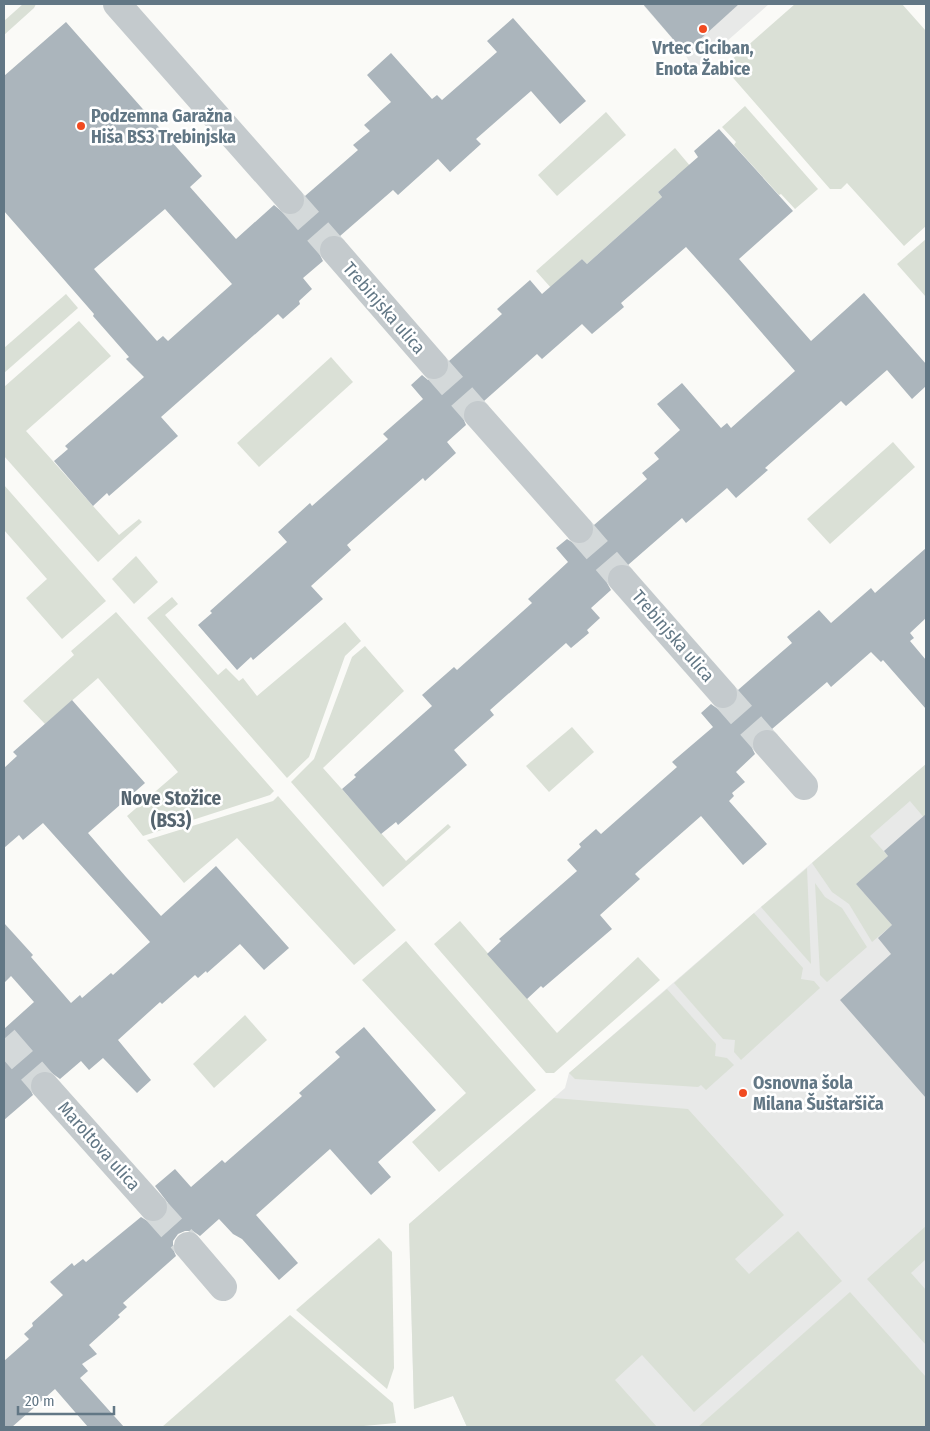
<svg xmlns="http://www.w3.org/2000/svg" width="930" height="1431" viewBox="0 0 930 1431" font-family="'Fira Sans Condensed',sans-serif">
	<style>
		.built { fill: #e8e9e8 }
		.green { fill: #dae0d6 }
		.building { fill: #abb5bc; fill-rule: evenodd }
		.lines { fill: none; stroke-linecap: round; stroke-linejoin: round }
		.street-tunnel { stroke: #d4d9da; stroke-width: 28; stroke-dasharray: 28 14; stroke-linecap: butt }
		.street { stroke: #c4cacd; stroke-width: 28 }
		.poi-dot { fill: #f14a20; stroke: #fff; stroke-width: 2 }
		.labels { text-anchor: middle; stroke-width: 5; stroke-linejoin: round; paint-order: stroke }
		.poi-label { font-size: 18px; font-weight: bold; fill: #627785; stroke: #fff; text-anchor: start }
		.street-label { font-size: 18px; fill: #627785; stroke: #fff }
		.neighbourhood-label { font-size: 19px; font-weight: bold; fill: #55646f; stroke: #fff }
	</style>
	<rect width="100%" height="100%" fill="#fafaf7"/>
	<!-- built -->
	<g class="built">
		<path d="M 645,4 L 769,4 L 693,71 L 685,53 L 644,6 Z"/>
		<path d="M 926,764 L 926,1427 L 467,1427 L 453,1396 L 414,1409 L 409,1224 L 565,1088 L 569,1073 Z"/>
	</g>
	<!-- green -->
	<g class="green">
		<path d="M 23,4 L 36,4 L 34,8 L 4,35 L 4,21 Z"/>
		<path d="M 795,4 L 902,4 L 926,31 L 926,226 L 904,246 L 847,183 L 841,189 L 830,189 L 728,72 L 728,63 Z"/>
		<path d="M 745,106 L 818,189 L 795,209 L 781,194 L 779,195 L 734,145 L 736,142 L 722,127 Z"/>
		<path d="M 606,112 L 626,135 L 557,196 L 538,175 Z"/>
		<path d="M 675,148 L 691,167 L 675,177 L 658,192 L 662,197 L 587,264 L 582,259 L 564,275 L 552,289 L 536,271 Z"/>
		<path d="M 926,239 L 926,297 L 897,264 Z"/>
		<path d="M 66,294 L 78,308 L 4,373 L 4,348 Z"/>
		<path d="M 79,321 L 111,356 L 26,431 L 119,535 L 139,519 L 142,522 L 98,562 L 4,456 L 4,387 Z"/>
		<path d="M 331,357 L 353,382 L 259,467 L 237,443 Z"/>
		<path d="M 893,442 L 915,467 L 830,544 L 807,519 Z"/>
		<path d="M 4,485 L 106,601 L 62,639 L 26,598 L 47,579 L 4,530 Z"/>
		<path d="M 136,556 L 158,582 L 134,604 L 112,579 Z"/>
		<path d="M 172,597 L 178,604 L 165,615 L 218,675 L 226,668 L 239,681 L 243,678 L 257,696 L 345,622 L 361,641 L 345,656 L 309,757 L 287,778 L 147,618 Z"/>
		<path d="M 116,612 L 274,791 L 270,795 L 143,836 L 127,816 L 178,772 L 98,678 L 45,724 L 23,701 L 74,655 L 71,651 Z"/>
		<path d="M 365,646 L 404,691 L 323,768 L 406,861 L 448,824 L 451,827 L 383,887 L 291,782 L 314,759 L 352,657 Z"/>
		<path d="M 572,727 L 594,752 L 549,792 L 526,766 Z"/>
		<path d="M 926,764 L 926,820 L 910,801 L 870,836 L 888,856 L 856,884 L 892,925 L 872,942 L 849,904 L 832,892 L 812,863 Z"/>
		<path d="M 278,796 L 396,930 L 354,965 L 237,838 L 184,883 L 147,840 L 273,801 Z"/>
		<path d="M 807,868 L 811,964 L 761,907 Z"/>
		<path d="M 815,883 L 825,897 L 842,908 L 867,947 L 827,982 L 820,975 Z"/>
		<path d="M 754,913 L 803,968 L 801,979 L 814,981 L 820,988 L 741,1060 L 734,1052 L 735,1040 L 723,1039 L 674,983 Z"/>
		<path d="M 460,921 L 557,1033 L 638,957 L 660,980 L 554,1073 L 546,1073 L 434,944 Z"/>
		<path d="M 406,941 L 536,1090 L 439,1172 L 412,1142 L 466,1093 L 362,980 Z"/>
		<path d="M 667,989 L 716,1044 L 715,1056 L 727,1058 L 734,1065 L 706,1090 L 701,1085 L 698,1087 L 575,1079 L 569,1073 Z"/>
		<path d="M 245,1015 L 267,1040 L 214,1088 L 193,1064 Z"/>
		<path d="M 554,1098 L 688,1109 L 784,1215 L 735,1259 L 749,1274 L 798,1231 L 842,1281 L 694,1412 L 642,1355 L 615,1380 L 657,1427 L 467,1427 L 453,1396 L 414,1409 L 409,1224 Z"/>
		<path d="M 926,1226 L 926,1259 L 911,1273 L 926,1290 L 926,1345 L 867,1279 Z"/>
		<path d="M 379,1238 L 392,1252 L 394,1368 L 387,1389 L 296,1310 Z"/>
		<path d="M 850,1292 L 926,1377 L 926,1427 L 698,1427 Z"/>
		<path d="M 290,1315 L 393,1403 L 396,1423 L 353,1427 L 162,1427 Z"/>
	</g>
	<!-- building -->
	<g class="building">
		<path d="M 643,4 L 739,4 L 685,53 Z"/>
		<path d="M 513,18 L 586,101 L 560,124 L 531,91 L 476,139 L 481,144 L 450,172 L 438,159 L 398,195 L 393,190 L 340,236 L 332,235 L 324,238 L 319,245 L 319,253 L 323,261 L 303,278 L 312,289 L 299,301 L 300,304 L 283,319 L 278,314 L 161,417 L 178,436 L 109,496 L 107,493 L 93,506 L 54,461 L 68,449 L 65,446 L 144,377 L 126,359 L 129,357 L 93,316 L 94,314 L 4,211 L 4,76 L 66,22 L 202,176 L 190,187 L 236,239 L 274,205 L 286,215 L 293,215 L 300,212 L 305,205 L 305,196 L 358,150 L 353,145 L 370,131 L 364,125 L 391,102 L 367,75 L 391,53 L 432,99 L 437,95 L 442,100 L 497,52 L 487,41 ZM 165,209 L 232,284 L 168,341 L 163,336 L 157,341 L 94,269 Z"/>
		<path d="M 719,129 L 793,211 L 739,259 L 811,341 L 864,293 L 926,364 L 926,386 L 912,399 L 887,370 L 846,406 L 841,401 L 765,468 L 768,470 L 736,498 L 727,488 L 686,523 L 682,518 L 628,565 L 619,564 L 612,567 L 607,574 L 607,583 L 611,590 L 591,608 L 600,618 L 587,630 L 589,633 L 571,648 L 566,643 L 490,710 L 494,715 L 454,750 L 467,765 L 398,825 L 396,822 L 381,834 L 342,789 L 356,777 L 354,775 L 432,706 L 422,695 L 454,667 L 457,670 L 532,603 L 528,599 L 568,562 L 556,548 L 567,539 L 575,544 L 583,544 L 589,541 L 594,534 L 594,525 L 647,479 L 642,473 L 659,459 L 654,453 L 680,430 L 657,404 L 682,383 L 721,428 L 727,423 L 731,428 L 795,371 L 729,295 L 686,247 L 621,303 L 624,307 L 592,334 L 582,324 L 542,359 L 537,354 L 484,401 L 475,400 L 467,404 L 463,410 L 463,418 L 466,425 L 447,442 L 456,453 L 425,481 L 423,478 L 347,545 L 351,550 L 311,586 L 323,599 L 253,660 L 251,657 L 237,670 L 198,625 L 212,613 L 210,611 L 287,542 L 278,532 L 310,503 L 312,506 L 388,439 L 383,434 L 423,399 L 411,385 L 422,375 L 428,380 L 436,380 L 445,376 L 449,370 L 449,361 L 502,314 L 497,309 L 530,280 L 542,294 L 582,259 L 587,264 L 662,197 L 658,192 L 698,157 L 694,151 Z"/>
		<path d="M 926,548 L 926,618 L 910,633 L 914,638 L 910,641 L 926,660 L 926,709 L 883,660 L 881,662 L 871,652 L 831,687 L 827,682 L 772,729 L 764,729 L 757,732 L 752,739 L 752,748 L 755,754 L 736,772 L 745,782 L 732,793 L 734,796 L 729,801 L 767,844 L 743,865 L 701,816 L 635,874 L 640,879 L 600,915 L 612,929 L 543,988 L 541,986 L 527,999 L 487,954 L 501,941 L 499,939 L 577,871 L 567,860 L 581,847 L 579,844 L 596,829 L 601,834 L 677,767 L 672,762 L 713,727 L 701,713 L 711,704 L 718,709 L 726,709 L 734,705 L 738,699 L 738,690 L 792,643 L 787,637 L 819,610 L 831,623 L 871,588 L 875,593 Z"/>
		<path d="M 72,700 L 145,783 L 88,833 L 126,877 L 161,916 L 216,866 L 289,948 L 264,970 L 240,944 L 207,973 L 206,971 L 198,978 L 195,975 L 162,1004 L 160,1002 L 118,1040 L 151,1080 L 137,1093 L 103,1058 L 89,1070 L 81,1061 L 60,1079 L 49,1071 L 42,1071 L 35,1074 L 30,1082 L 30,1089 L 33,1095 L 4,1120 L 4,1029 L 34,1002 L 11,976 L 4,983 L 4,923 L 33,955 L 31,957 L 71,1003 L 80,995 L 82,998 L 111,973 L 113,975 L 150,942 L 43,823 L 23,840 L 19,835 L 4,848 L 4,768 L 17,756 L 13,752 Z"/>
		<path d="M 926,814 L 926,1098 L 840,1000 L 891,954 L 878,938 L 892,925 L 856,884 L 888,856 L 884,851 Z"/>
		<path d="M 364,1027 L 436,1110 L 378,1162 L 391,1177 L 371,1195 L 330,1149 L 256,1215 L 298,1263 L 279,1280 L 242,1239 L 233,1234 L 219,1219 L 200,1236 L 193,1231 L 185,1231 L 178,1234 L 173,1241 L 173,1249 L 176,1256 L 123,1303 L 127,1307 L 118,1315 L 120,1317 L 89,1345 L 97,1354 L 82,1364 L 88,1371 L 80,1378 L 124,1427 L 88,1427 L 55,1389 L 12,1427 L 4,1427 L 4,1361 L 29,1339 L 24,1334 L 33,1326 L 32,1323 L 63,1295 L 50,1282 L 72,1263 L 74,1266 L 83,1259 L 86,1262 L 141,1217 L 149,1222 L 156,1222 L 163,1219 L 168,1212 L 168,1203 L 155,1186 L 175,1169 L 191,1187 L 222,1160 L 225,1163 L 302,1096 L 299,1093 L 340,1057 L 335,1052 Z"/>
	</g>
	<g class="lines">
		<!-- street-tunnel -->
		<g class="street-tunnel">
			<path d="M 290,200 L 334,250"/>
			<path d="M 434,365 L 478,415"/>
			<path d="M 579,529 L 622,579"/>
			<path d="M 723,694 L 767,744"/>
			<path d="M 4,1039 L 45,1086"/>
			<path d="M 153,1207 L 188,1246"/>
		</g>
		<!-- street -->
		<g class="street">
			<path d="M 117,4 L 290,200"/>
			<path d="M 334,250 L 434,365"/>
			<path d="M 478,415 L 579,529"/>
			<path d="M 622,579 L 723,694"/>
			<path d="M 767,744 L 804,786"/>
			<path d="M 45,1086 L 153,1207"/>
			<path d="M 188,1246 L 223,1287"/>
		</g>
	</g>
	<!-- markers -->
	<g class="poi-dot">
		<circle cx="703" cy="29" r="5"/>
		<circle cx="81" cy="126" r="5"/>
		<circle cx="743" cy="1093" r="5"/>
	</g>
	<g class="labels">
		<!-- poi labels -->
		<g class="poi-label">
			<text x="703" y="54" text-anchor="middle">Vrtec Ciciban,<tspan x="703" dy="21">Enota Žabice</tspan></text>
			<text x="91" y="122">Podzemna Garažna<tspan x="91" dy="21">Hiša BS3 Trebinjska</tspan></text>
			<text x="753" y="1089">Osnovna šola<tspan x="753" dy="21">Milana Šuštaršiča</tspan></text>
		</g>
		<!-- street labels -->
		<g class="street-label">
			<text transform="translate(384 308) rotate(49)" y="6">Trebinjska ulica</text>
			<text transform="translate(673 636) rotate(49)" y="6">Trebinjska ulica</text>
			<text transform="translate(99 1146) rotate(48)" y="6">Maroltova ulica</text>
		</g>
		<!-- neighbourhood labels -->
		<g class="neighbourhood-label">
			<text x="171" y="805">Nove Stožice<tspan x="171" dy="22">(BS3)</tspan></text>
		</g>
	</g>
	<!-- border -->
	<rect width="930" height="1431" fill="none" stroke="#627785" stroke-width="10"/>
	<!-- scale -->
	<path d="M18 1406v8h96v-8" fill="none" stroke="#627785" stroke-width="2.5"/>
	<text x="25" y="1406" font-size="15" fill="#627785" stroke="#ffffff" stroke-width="4" paint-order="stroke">20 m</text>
</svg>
